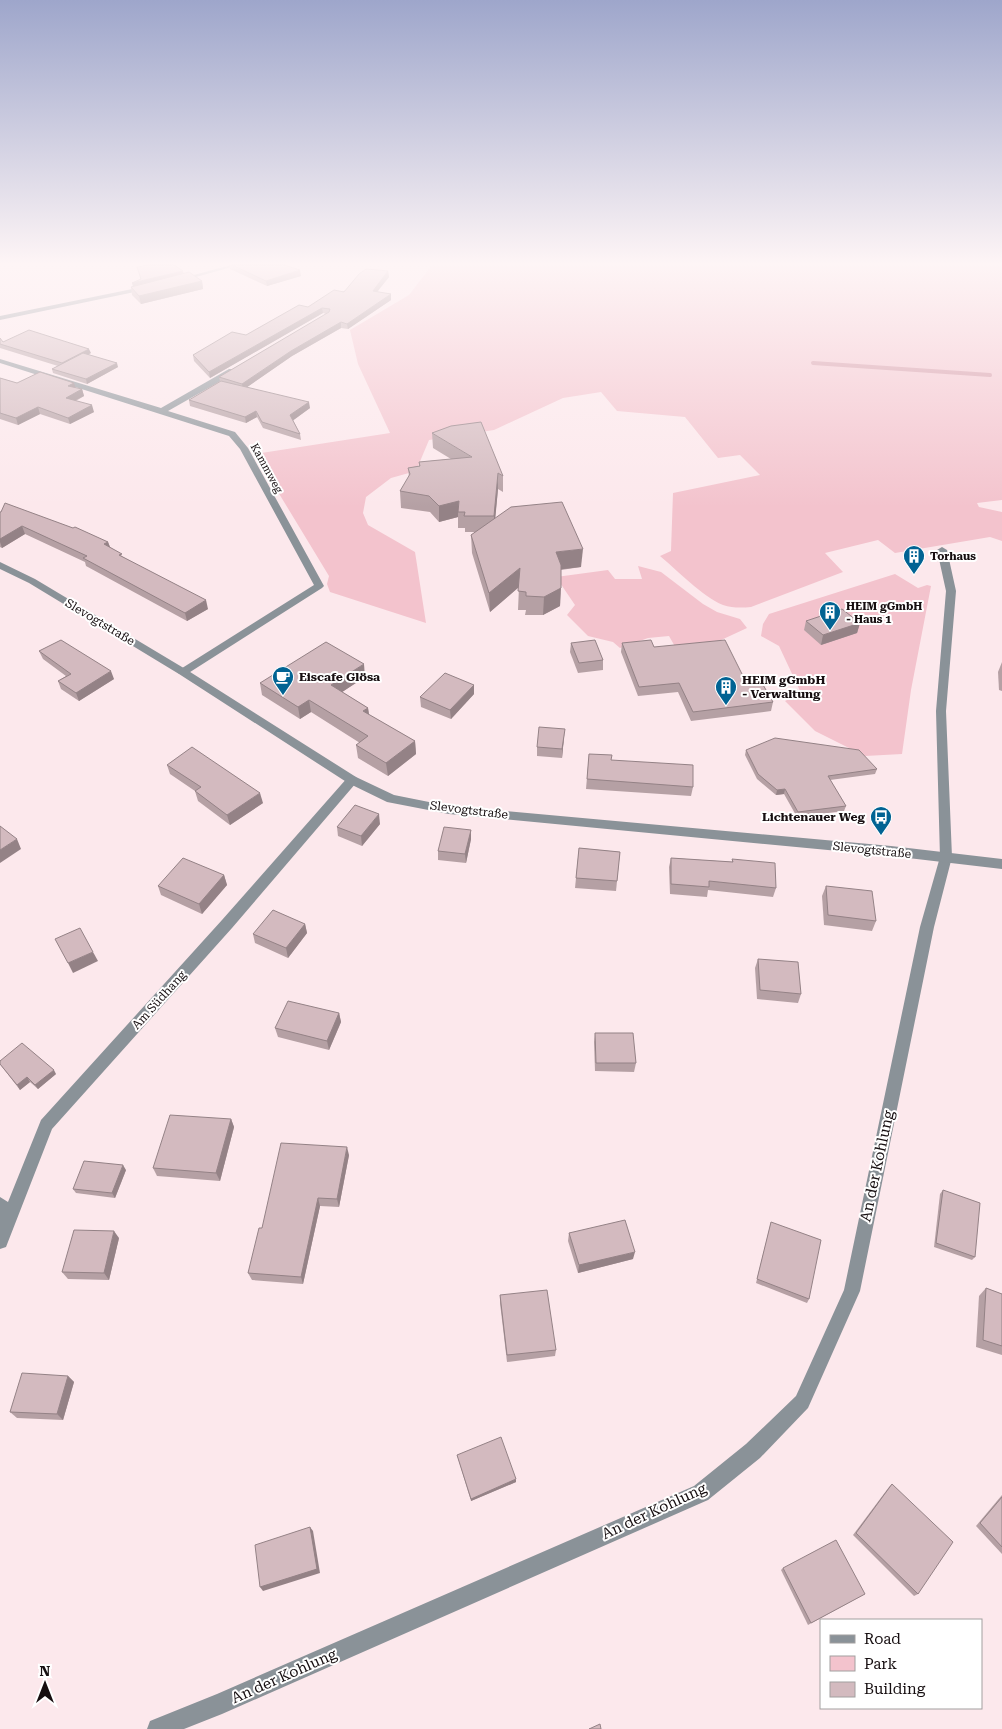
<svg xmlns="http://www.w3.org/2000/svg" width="1002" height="1729" viewBox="0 0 1002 1729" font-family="'Roboto Serif',serif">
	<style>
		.green { fill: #f3c3cd }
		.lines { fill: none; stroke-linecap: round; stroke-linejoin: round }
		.stream { stroke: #d092a0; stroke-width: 4 }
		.minor { fill: #8a9298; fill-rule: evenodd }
		.tertiary { fill: #8a9298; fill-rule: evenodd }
		.wall { fill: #b5a0a4 }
		.shaded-wall { fill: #948286 }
		.building { fill: #d3babf; stroke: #948286 }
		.labels { text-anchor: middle; stroke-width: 4; stroke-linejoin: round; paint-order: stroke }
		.far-street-label { font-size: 11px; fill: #160e10; stroke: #fff }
		.far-poi-label { font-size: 11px; font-weight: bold; fill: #160e10; stroke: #fff; text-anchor: start }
		.street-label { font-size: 12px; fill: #160e10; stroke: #fff }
		.poi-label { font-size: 12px; font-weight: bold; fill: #160e10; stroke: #fff; text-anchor: start }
		.near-street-label { font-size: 15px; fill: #160e10; stroke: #fff }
	</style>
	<rect width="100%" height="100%" fill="#fce8ec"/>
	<!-- green -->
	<g class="green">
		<path d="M 432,265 L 1002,265 L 1002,500 L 977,503 L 979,507 L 1002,512 L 1002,541 L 990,537 L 895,553 L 878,540 L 825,553 L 843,572 L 751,607 C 741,608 732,608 723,605 C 702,596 678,571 660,556 L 671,551 L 673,493 L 760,475 L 740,455 L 718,458 L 685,417 L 617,411 L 601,392 L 563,398 L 494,430 L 429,440 L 416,471 L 391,478 L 366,497 L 363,513 L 368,525 L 415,552 L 426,623 L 330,592 L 327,584 L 329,576 L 255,454 L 390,433 L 358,364 L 350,330 L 409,295 Z"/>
		<path d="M 638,566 L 661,572 L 703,604 L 717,612 L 740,619 L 747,628 L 706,647 L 677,650 L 669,636 L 648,638 L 620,648 L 613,642 L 588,636 L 567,615 L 575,605 L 556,577 L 608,570 L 615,579 L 642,579 Z"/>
		<path d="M 895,574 L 918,588 L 927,585 L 931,586 L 911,690 L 902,754 L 865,756 L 815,731 L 785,701 L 801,693 L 779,646 L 761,636 L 763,624 L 769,614 Z"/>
	</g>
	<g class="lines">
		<!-- stream -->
		<path class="stream" d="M 813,363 L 990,375"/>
		<!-- minor -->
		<g class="minor">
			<path d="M 231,265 L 239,265 L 178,282 L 175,280 Z"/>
			<path d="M 147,286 L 150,288 L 149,289 L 0,320 L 0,316 Z"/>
			<path d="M 0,359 L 161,408 L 229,369 L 235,369 L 235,373 L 168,411 L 235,432 L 248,448 L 324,586 L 322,588 L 187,674 L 179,674 L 178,672 L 179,670 L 314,585 L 240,449 L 229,436 L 0,363 Z"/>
			<path d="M 942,547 L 947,550 L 956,591 L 946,711 L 952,857 L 934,927 L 860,1291 L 808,1408 L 760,1458 L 708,1500 L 222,1714 L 184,1729 L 147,1729 L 150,1721 L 217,1694 L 694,1486 L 746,1444 L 796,1396 L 844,1290 L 920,927 L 940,857 L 936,711 L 946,591 L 937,550 Z"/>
			<path d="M 352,776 L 356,777 L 358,780 L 356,783 L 232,928 L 52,1129 L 6,1247 L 0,1249 L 0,1197 L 8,1202 L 41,1120 L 222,920 L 348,777 Z"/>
		</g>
		<!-- tertiary -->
		<path class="tertiary" d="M 0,562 L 35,579 L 187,670 L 356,777 L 394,795 L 449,806 L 891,846 L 1002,859 L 1002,869 L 891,856 L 449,814 L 387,802 L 348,783 L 179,674 L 29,583 L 0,569 Z"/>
	</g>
	<!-- wall -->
	<g class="wall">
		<path d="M 230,265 L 284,265 L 301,276 L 267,286 L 230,269 Z"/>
		<path d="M 388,271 L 389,277 L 377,291 L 391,300 L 348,329 L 341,328 L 292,356 L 247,387 L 310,408 L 293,420 L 300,434 L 301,440 L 263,428 L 257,417 L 246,423 L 190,406 L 189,400 L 220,381 L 219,377 L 326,314 L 323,313 L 210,378 L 194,361 L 193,355 L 246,335 Z"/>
		<path d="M 183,273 L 202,281 L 203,289 L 141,304 L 132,295 L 131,287 Z"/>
		<path d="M 0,338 L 3,342 L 91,353 L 88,354 L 118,367 L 87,384 L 53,373 L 52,369 L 58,366 L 0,348 Z"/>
		<path d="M 0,378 L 17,383 L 76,388 L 82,389 L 84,396 L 76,401 L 94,412 L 70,424 L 40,414 L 18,425 L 0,419 Z"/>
		<path d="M 432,433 L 503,476 L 503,492 L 498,489 L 495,518 L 581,567 L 561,570 L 560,606 L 543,615 L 525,615 L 526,610 L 518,610 L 519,587 L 490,612 L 472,553 L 471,535 L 475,532 L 465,532 L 465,528 L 458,528 L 458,517 L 439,522 L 430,512 L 401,508 L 400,491 L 409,477 L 408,468 L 419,466 L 419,462 L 451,459 L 433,448 Z"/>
		<path d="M 0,512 L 108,542 L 110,547 L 123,557 L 208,609 L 187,621 L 86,566 L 85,562 L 25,534 L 2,548 L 0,547 Z"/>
		<path d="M 806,621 L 860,623 L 857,633 L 821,645 L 804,630 Z"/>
		<path d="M 571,643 L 603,660 L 603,670 L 578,673 L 570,652 Z"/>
		<path d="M 622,643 L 654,647 L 747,684 L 773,702 L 771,711 L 691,721 L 678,692 L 638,696 L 621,652 Z"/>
		<path d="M 39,651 L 114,679 L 79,701 L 61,689 L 58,681 L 66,676 L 43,659 Z"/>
		<path d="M 1002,662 L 1002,691 L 999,690 L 998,672 Z"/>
		<path d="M 365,677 L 342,692 L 368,708 L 369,715 L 415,741 L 416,754 L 388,776 L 358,758 L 356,745 L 360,743 L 311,712 L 300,719 L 262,695 L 260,683 Z"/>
		<path d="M 474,694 L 451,719 L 421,707 L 420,697 Z"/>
		<path d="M 564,737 L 562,758 L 537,756 L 537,747 Z"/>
		<path d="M 746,750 L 877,769 L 875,774 L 830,780 L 846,806 L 844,811 L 797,817 L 784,794 L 776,795 L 757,779 L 745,755 Z"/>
		<path d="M 589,754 L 693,787 L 691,796 L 586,789 Z"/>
		<path d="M 167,765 L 263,803 L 230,825 L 198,801 L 195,791 L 170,774 Z"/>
		<path d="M 380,824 L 362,846 L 338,836 L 337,827 Z"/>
		<path d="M 471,830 L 471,839 L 466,863 L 438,860 L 438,851 Z"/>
		<path d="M 579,848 L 620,852 L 616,891 L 575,888 Z"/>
		<path d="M 671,858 L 732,862 L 732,859 L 776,888 L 773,897 L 708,890 L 707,897 L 670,894 L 669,867 Z"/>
		<path d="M 224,875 L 227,885 L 202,914 L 161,895 L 158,886 Z"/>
		<path d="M 826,886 L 876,921 L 872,931 L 824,925 L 822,896 Z"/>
		<path d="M 305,924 L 307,933 L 288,958 L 255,943 L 253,934 Z"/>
		<path d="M 758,959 L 801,994 L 798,1003 L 757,999 L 755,968 Z"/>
		<path d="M 339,1013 L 341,1022 L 329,1050 L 278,1037 L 275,1028 Z"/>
		<path d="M 595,1033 L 636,1063 L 634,1072 L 595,1071 L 594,1042 Z"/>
		<path d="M 0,1064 L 56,1074 L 38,1089 L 30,1082 L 20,1090 Z"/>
		<path d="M 231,1119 L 234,1127 L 220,1181 L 157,1176 L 153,1168 Z"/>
		<path d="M 349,1155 L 339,1207 L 320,1206 L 303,1284 L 252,1280 L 248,1273 L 262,1228 Z"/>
		<path d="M 126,1170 L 115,1198 L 76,1193 L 73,1189 Z"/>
		<path d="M 943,1190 L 975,1257 L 972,1260 L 934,1247 L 940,1194 Z"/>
		<path d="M 771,1222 L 809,1299 L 807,1303 L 756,1283 L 770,1226 Z"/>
		<path d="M 569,1233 L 633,1259 L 578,1273 L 568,1241 Z"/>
		<path d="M 119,1238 L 109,1280 L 68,1279 L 62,1272 Z"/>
		<path d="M 986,1288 L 1002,1294 L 1002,1355 L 976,1347 L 979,1296 Z"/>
		<path d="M 500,1295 L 556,1350 L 555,1356 L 507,1362 L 500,1303 Z"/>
		<path d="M 68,1376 L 74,1382 L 63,1420 L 17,1418 L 10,1412 Z"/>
		<path d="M 457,1455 L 516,1482 L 471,1501 Z"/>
		<path d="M 892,1484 L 918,1594 L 914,1596 L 853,1535 L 889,1487 Z"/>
		<path d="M 1002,1495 L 1002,1554 L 976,1526 Z"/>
		<path d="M 783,1568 L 865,1594 L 808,1625 L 781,1570 Z"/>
	</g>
	<!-- shaded-wall -->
	<g class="shaded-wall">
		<path d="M 300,270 L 301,276 L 267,286 L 266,281 Z"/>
		<path d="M 183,271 L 184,275 L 133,287 L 132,283 Z"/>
		<path d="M 388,271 L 389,277 L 374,296 L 373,291 Z"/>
		<path d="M 202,281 L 203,289 L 141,304 L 139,296 Z"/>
		<path d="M 391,294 L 391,300 L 348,329 L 347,324 Z"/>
		<path d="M 322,308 L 323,313 L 210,378 L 209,372 Z"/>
		<path d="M 341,322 L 341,328 L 292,356 L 243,390 L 242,384 L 291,351 Z"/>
		<path d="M 89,349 L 91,353 L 63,368 L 62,363 Z"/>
		<path d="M 117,363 L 118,367 L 87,384 L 86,379 Z"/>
		<path d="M 74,383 L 76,389 L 68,386 Z"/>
		<path d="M 82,389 L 84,396 L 68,404 L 66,398 Z"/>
		<path d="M 309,402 L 310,408 L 291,422 L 290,415 Z"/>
		<path d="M 92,405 L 94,412 L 70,424 L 68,418 Z"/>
		<path d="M 38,407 L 40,414 L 18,425 L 16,418 Z"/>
		<path d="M 256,411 L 257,417 L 246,423 L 245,417 Z"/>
		<path d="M 498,473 L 498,489 L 494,532 L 494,516 Z"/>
		<path d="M 459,501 L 458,512 L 458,517 L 439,522 L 439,506 Z"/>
		<path d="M 22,526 L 25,534 L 2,548 L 0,542 L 0,539 Z"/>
		<path d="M 108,542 L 111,550 L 104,544 Z"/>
		<path d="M 583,549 L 581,567 L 555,570 L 556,552 Z"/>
		<path d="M 520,568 L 520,586 L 490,612 L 489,593 Z"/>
		<path d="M 561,588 L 560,606 L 543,615 L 544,597 Z"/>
		<path d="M 206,600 L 208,609 L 187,621 L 185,613 Z"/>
		<path d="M 860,623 L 857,633 L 821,645 L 823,635 Z"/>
		<path d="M 364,664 L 365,677 L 333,698 L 331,685 Z"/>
		<path d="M 111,671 L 114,679 L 79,701 L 76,693 Z"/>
		<path d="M 474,685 L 474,694 L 451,719 L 450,710 Z"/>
		<path d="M 309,700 L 311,712 L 300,719 L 298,707 Z"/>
		<path d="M 368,708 L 370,721 L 363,711 Z"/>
		<path d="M 565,729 L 564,737 L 562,758 L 562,749 Z"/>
		<path d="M 415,741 L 416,754 L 388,776 L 386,763 Z"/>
		<path d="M 785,789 L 784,794 L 776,795 L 777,790 Z"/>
		<path d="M 260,793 L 263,803 L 230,825 L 227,815 Z"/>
		<path d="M 379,814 L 380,824 L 362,846 L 361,836 Z"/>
		<path d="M 471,830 L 471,839 L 466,863 L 465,854 Z"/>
		<path d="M 17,839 L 21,849 L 0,863 L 0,850 Z"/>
		<path d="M 224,875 L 227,885 L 202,914 L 199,904 Z"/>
		<path d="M 305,924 L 307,933 L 288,958 L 286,948 Z"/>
		<path d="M 93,952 L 98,961 L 73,973 L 68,963 Z"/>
		<path d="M 339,1013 L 341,1022 L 329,1050 L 327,1041 Z"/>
		<path d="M 54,1070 L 56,1074 L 38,1089 L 35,1085 Z"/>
		<path d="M 27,1077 L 30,1082 L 20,1090 L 17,1085 Z"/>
		<path d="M 231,1119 L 234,1127 L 220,1181 L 216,1173 Z"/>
		<path d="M 347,1147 L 349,1155 L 339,1207 L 337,1199 Z"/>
		<path d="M 123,1165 L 126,1170 L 115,1198 L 112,1193 Z"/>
		<path d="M 318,1198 L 320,1206 L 303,1284 L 301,1277 Z"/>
		<path d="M 114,1231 L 119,1238 L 109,1280 L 104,1273 Z"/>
		<path d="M 635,1252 L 633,1259 L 578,1273 L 579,1265 Z"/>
		<path d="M 68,1376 L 74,1382 L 63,1420 L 57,1414 Z"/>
		<path d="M 516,1479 L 516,1482 L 471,1501 L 471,1499 Z"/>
		<path d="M 310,1527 L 313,1531 L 320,1573 L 263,1591 L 260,1587 Z"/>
	</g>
	<!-- building -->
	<g class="building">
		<path d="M 149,265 L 174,265 L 183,271 L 132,283 L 141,279 L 137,267 Z"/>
		<path d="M 232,265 L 284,265 L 300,270 L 266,281 Z"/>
		<path d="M 366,269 L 388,271 L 373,291 L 391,294 L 347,324 L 341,322 L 291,351 L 242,384 L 219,377 L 329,312 L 330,309 L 322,308 L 209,372 L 193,355 L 232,332 L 246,335 L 299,305 L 308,307 L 334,290 L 344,292 L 359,274 Z"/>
		<path d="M 189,272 L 202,281 L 139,296 L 131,287 Z"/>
		<path d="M 29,330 L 89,349 L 62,363 L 0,344 L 0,338 L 3,342 Z"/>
		<path d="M 83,353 L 117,363 L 86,379 L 52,369 Z"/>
		<path d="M 40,372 L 74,383 L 68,386 L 82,389 L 66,398 L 92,405 L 68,418 L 38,407 L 16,418 L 0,413 L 0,378 L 17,383 Z"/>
		<path d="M 221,381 L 309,402 L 290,415 L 300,434 L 262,422 L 256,411 L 245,417 L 189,400 Z"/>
		<path d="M 481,422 L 503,476 L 498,473 L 494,516 L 464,516 L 465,512 L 458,512 L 459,501 L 439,506 L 429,496 L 400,491 L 410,474 L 408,468 L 420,466 L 419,462 L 472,457 L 432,433 L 451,426 Z"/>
		<path d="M 562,502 L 583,549 L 556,552 L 561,565 L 561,588 L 544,597 L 526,596 L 526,592 L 518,591 L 520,568 L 489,593 L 471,535 L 511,507 Z"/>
		<path d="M 5,503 L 73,528 L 75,527 L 108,542 L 104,544 L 122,554 L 119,555 L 206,600 L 185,613 L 83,558 L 87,556 L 22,526 L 0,539 L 0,512 L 1,512 Z"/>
		<path d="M 842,609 L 860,623 L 823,635 L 806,621 Z"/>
		<path d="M 61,640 L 111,671 L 76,693 L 58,681 L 71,674 L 39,651 Z"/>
		<path d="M 595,640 L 603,660 L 579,663 L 571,643 Z"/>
		<path d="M 651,640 L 654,647 L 725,640 L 747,684 L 762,683 L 773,702 L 693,712 L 679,683 L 639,687 L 622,643 Z"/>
		<path d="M 326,642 L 364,664 L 331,685 L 368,708 L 363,711 L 415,741 L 386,763 L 356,745 L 368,736 L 309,700 L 298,707 L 260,683 Z"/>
		<path d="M 445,673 L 474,685 L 450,710 L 420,697 Z"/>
		<path d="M 539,727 L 565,729 L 562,749 L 537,747 Z"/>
		<path d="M 775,738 L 859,750 L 877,769 L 828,776 L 846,806 L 798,812 L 785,789 L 777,790 L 758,774 L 746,750 Z"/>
		<path d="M 192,747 L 260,793 L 227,815 L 195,791 L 201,787 L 167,765 Z"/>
		<path d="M 589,754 L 612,755 L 611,760 L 693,765 L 693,787 L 587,779 Z"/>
		<path d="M 355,805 L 379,814 L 361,836 L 337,827 Z"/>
		<path d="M 0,826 L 17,839 L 0,850 Z"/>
		<path d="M 444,827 L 471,830 L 465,854 L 438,851 Z"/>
		<path d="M 579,848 L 620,852 L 617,881 L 576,878 Z"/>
		<path d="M 183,858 L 224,875 L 199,904 L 158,886 Z"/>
		<path d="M 671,858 L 733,862 L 732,859 L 775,863 L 776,888 L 709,881 L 709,887 L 671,884 Z"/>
		<path d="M 826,886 L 872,891 L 876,921 L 828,915 Z"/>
		<path d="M 273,910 L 305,924 L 286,948 L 253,934 Z"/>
		<path d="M 80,928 L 93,952 L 68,963 L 55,939 Z"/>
		<path d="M 758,959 L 798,962 L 801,994 L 760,990 Z"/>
		<path d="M 288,1001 L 339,1013 L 327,1041 L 275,1028 Z"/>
		<path d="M 595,1033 L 633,1033 L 636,1063 L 596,1063 Z"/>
		<path d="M 22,1043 L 54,1070 L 35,1085 L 27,1077 L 17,1085 L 0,1064 L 0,1061 Z"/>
		<path d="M 170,1115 L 231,1119 L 216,1173 L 153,1168 Z"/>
		<path d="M 281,1143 L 347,1147 L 337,1199 L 318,1198 L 301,1277 L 248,1273 L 259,1228 L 262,1228 Z"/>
		<path d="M 84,1161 L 123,1165 L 112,1193 L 73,1189 Z"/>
		<path d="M 943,1190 L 980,1203 L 975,1257 L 936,1243 Z"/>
		<path d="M 625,1220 L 635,1252 L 579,1265 L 569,1233 Z"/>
		<path d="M 771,1222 L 821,1240 L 809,1299 L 757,1279 Z"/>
		<path d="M 74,1230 L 114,1231 L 104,1273 L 62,1272 Z"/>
		<path d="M 986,1288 L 1002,1294 L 1002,1346 L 983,1340 Z"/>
		<path d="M 547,1290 L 556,1350 L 507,1355 L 500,1295 Z"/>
		<path d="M 22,1373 L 68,1376 L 57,1414 L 10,1412 Z"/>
		<path d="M 501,1437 L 516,1479 L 471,1499 L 457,1455 Z"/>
		<path d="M 892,1484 L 953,1542 L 918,1594 L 856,1533 Z"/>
		<path d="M 1002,1497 L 1002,1547 L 980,1523 Z"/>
		<path d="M 310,1527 L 317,1569 L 260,1587 L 255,1545 Z"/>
		<path d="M 836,1540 L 865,1594 L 811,1623 L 783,1568 Z"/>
		<path d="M 600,1724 L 601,1729 L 589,1729 Z"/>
	</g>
	<!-- sky -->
	<linearGradient id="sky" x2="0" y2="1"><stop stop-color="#9ea6cb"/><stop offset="0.52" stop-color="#fef5f6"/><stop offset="1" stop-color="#fef5f6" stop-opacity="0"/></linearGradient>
	<rect width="1002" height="507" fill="url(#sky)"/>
	<!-- icons -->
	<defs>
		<g id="building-pin" transform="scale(1.125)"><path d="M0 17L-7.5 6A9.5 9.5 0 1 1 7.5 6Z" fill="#016393" stroke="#fff"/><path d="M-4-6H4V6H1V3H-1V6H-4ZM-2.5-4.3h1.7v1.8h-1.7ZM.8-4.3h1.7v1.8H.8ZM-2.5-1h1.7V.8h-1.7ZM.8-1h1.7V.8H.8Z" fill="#fff"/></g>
		<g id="cafe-pin" transform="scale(1.125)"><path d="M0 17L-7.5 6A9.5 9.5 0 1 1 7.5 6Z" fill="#016393" stroke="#fff"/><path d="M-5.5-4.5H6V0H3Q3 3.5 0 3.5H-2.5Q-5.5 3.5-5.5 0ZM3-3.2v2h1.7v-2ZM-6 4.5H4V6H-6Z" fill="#fff"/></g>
		<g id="bus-pin" transform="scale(1.125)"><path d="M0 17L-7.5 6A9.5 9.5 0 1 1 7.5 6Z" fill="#016393" stroke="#fff"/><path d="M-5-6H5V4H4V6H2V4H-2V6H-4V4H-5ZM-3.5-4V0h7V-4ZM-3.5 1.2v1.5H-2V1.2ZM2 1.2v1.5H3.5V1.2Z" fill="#fff"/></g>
	</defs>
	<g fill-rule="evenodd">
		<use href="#building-pin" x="914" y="556"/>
		<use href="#building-pin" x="830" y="612"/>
		<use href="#cafe-pin" x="283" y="677"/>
		<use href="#building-pin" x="726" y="687"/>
		<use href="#bus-pin" x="881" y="817"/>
	</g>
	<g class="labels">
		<!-- far-street labels -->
		<g class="far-street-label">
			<text transform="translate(267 468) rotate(61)" y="4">Kammweg</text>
		</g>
		<!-- far-poi labels -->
		<g class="far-poi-label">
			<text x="930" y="560">Torhaus</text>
			<text x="846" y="610">HEIM gGmbH<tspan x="846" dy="13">- Haus 1</tspan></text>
		</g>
		<!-- street labels -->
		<g class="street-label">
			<text transform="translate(100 622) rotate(31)" y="4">Slevogtstraße</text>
			<text transform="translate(469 810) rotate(7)" y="4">Slevogtstraße</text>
			<text transform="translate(872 850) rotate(6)" y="4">Slevogtstraße</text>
			<text transform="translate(159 1000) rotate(-48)" y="4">Am Südhang</text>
		</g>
		<!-- poi labels -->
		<g class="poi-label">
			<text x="299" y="681">Eiscafe Glösa</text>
			<text x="742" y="684">HEIM gGmbH<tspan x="742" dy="14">- Verwaltung</tspan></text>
			<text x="865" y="821" text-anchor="end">Lichtenauer Weg</text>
		</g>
		<!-- near-street labels -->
		<g class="near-street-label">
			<text transform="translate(877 1166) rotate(-78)" y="5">An der Kohlung</text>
			<text transform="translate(654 1511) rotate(-25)" y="5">An der Kohlung</text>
			<text transform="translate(284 1676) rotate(-24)" y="5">An der Kohlung</text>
		</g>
	</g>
	<!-- legend -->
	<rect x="820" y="1619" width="162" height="90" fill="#ffffff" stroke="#a29f9f"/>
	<rect x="830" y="1635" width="25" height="8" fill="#8a9298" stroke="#a29f9f"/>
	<text x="864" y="1644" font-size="15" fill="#160e10">Road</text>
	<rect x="830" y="1656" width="25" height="15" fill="#f3c3cd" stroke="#a29f9f"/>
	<text x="864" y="1669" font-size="15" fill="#160e10">Park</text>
	<rect x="830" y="1682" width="25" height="15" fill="#d3babf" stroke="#a29f9f"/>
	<text x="864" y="1694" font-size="15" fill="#160e10">Building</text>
	<!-- north arrow -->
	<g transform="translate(45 1684)" stroke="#ffffff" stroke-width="4" paint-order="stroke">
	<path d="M0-4L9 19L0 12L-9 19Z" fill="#160e10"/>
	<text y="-8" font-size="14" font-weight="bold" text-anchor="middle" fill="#160e10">N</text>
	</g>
</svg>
